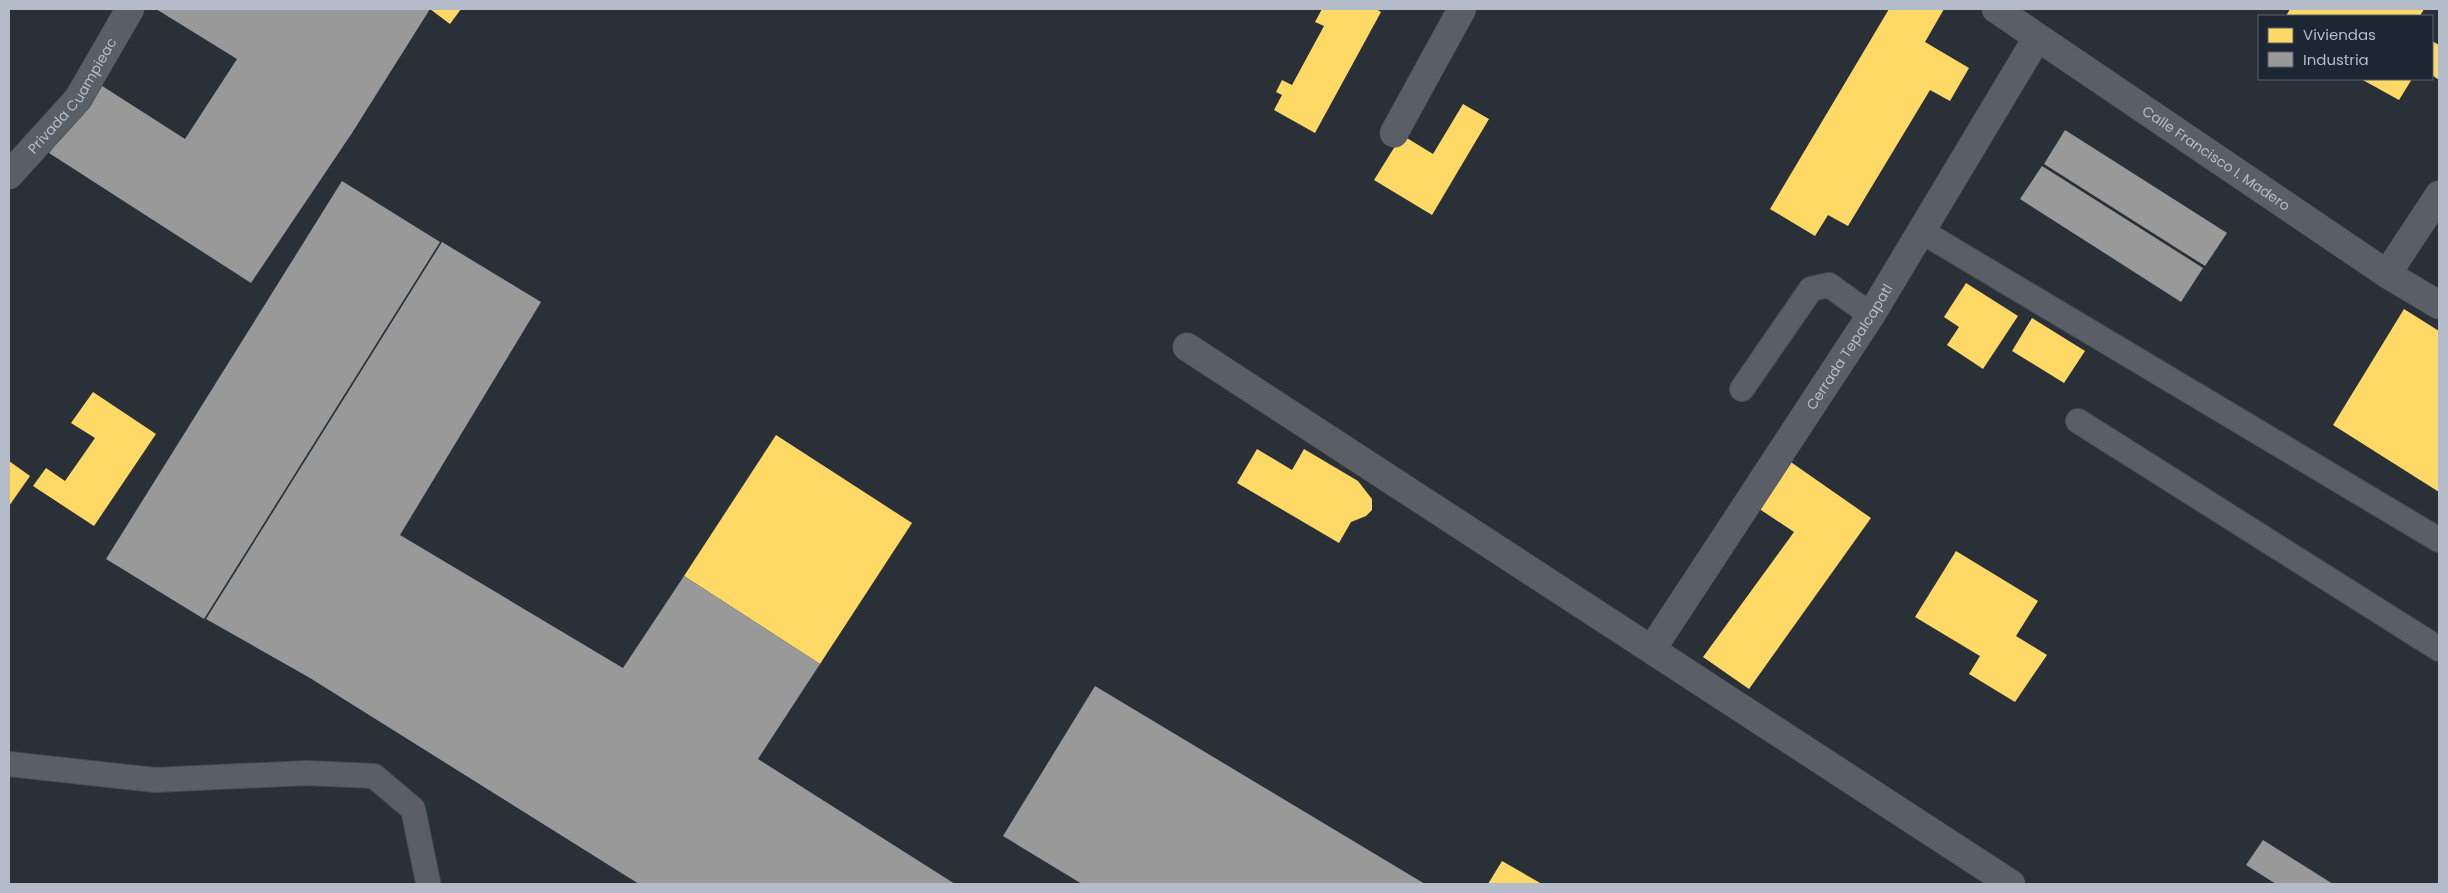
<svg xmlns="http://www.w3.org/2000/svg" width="2448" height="893" viewBox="0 0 2448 893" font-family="Poppins,sans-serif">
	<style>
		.homes { fill: #ffd966 }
		.industry { fill: #999 }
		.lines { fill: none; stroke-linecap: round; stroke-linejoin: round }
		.service-casing { stroke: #484c53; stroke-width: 26 }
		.minor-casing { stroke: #484c53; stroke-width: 29 }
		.service { stroke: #5a5e66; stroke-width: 24 }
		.minor { stroke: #5a5e66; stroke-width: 28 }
		.labels { text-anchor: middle; stroke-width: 5; stroke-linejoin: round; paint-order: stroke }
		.street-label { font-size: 14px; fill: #b4bcc9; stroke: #1d2633 }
	</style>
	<rect width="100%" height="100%" fill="#2a3038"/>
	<!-- homes -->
	<g class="homes">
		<path d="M 430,9 L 461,9 L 450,24 Z"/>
		<path d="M 1322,9 L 1376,9 L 1381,12 L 1315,133 L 1274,110 L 1282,95 L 1276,92 L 1282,80 L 1292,85 L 1324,26 L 1315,22 Z"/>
		<path d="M 1889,9 L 1944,9 L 1925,42 L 1969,68 L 1950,101 L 1930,90 L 1848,226 L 1828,215 L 1815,236 L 1770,209 Z"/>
		<path d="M 2290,9 L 2424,9 L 2420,16 L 2286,16 Z"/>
		<path d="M 2432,41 L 2439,45 L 2439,80 L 2432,75 Z"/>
		<path d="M 2361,79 L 2412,79 L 2399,100 Z"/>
		<path d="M 1463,104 L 1489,119 L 1432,215 L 1374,180 L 1402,135 L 1433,154 Z"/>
		<path d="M 1966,283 L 2018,316 L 1983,369 L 1947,345 L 1959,327 L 1944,317 Z"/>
		<path d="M 2404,309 L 2439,331 L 2439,492 L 2333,425 Z"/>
		<path d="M 2032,318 L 2085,351 L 2064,383 L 2012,351 Z"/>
		<path d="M 93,392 L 156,434 L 94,526 L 33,486 L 46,468 L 65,481 L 95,438 L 71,423 Z"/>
		<path d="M 776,435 L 912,523 L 820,664 L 684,576 Z"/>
		<path d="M 1257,449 L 1292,470 L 1304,449 L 1358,481 L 1372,499 L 1372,510 L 1366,516 L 1351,522 L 1339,543 L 1237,483 Z"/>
		<path d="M 1785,458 L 1871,518 L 1749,689 L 1703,657 L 1794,532 L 1752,504 Z"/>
		<path d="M 9,461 L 30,476 L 9,506 Z"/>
		<path d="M 1956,551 L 2038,601 L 2016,636 L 2047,655 L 2015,702 L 1969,674 L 1980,656 L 1915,617 Z"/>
		<path d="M 1502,861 L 1542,884 L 1488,884 Z"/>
	</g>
	<!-- industry -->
	<g class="industry">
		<path d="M 156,9 L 430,9 L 352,133 L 251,283 L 49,153 L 96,82 L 185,139 L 237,59 Z"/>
		<path d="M 2065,130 L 2227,233 L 2205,266 L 2044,164 Z"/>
		<path d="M 2042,166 L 2203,268 L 2181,302 L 2020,199 Z"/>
		<path d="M 342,181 L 440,242 L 204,619 L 106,559 Z"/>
		<path d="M 442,242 L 541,302 L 400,535 L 623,668 L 684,576 L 820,664 L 758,759 L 955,884 L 639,884 L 310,678 L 206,619 Z"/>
		<path d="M 1095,686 L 1425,884 L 1082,884 L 1003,836 Z"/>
		<path d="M 2263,840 L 2333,884 L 2276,884 L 2246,865 Z"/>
	</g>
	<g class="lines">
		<!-- service casing -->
		<g class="service-casing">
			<g id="service">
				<path d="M 1921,231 L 2439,540"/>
				<path d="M 1742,389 L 1811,289 L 1829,285 L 1871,315"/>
				<path d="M 2078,421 L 2439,649"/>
				<path d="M 9,764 L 155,780 L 307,773 L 374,776 L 413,809 L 428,882"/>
			</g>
		</g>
		<!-- minor casing -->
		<g class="minor-casing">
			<g id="minor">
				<path id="s1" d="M 1996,9 L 2387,274 L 2439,305"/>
				<path d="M 1394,133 L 1462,9"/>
				<path id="s2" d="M 9,175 L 78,99 L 130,9"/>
				<path d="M 2387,274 L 2439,195"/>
				<path d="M 1187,347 L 2011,884"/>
				<path id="s3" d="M 1652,649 L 1871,315 L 2037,38"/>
			</g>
		</g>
		<!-- service -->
		<use href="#service" class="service"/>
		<!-- minor -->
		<use href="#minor" class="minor"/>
	</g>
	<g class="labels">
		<!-- street labels -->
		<g class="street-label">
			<text dy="5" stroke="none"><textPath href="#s2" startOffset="102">Privada Cuampieac</textPath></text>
			<text dy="5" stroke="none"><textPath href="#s1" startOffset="266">Calle Francisco I. Madero</textPath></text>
			<text dy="5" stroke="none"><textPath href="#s3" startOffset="361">Cerrada Tepalcapatl</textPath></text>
		</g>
	</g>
	<!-- border -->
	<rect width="2448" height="893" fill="none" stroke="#b4bcc9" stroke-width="20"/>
	<!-- legend -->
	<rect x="2258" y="15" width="175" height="65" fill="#1d2633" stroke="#59626f"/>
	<rect x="2268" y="28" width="25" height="15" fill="#ffd966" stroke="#59626f"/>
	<text x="2303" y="40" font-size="15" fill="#b4bcc9">Viviendas</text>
	<rect x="2268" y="52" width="25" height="15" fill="#999999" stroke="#59626f"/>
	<text x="2303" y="65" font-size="15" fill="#b4bcc9">Industria</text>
</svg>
